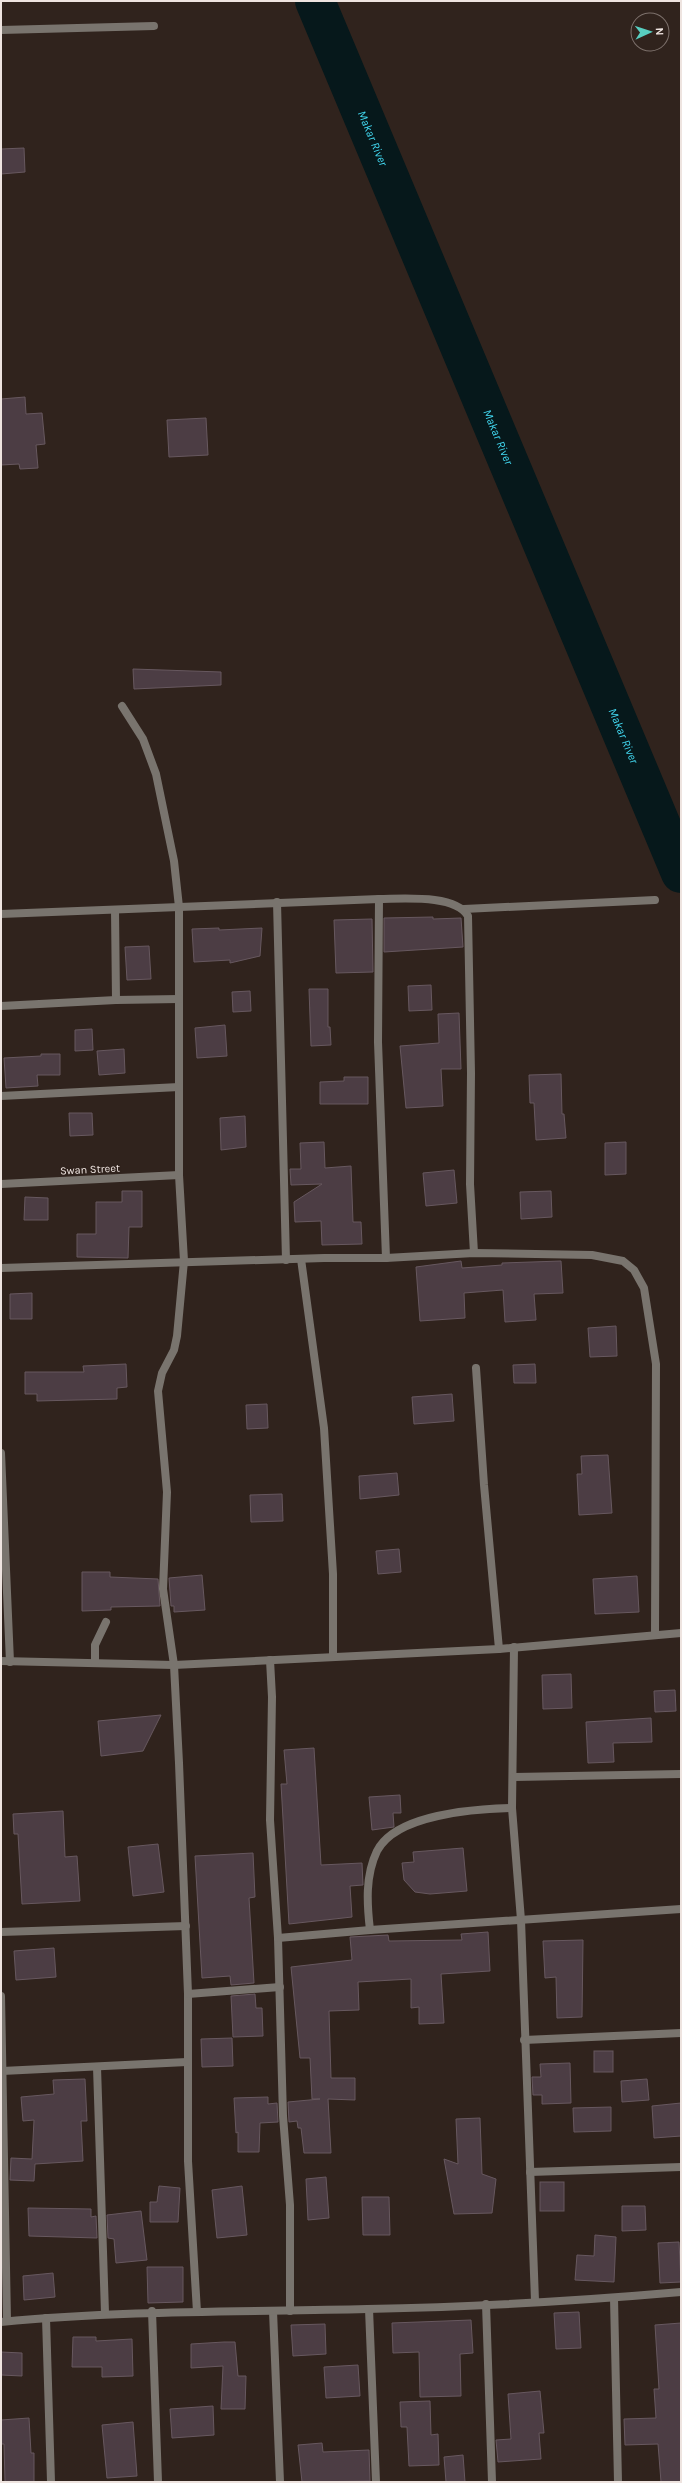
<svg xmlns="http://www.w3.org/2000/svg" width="682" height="2483" viewBox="0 0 682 2483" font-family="Karla,sans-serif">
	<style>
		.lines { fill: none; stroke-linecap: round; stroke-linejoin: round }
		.river { stroke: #06181b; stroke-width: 40 }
		.building { fill: #4c3d44; stroke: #67585f }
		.minor { stroke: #79746e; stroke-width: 8 }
		.labels { text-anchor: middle; stroke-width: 3; stroke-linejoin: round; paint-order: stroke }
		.street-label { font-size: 11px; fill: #eee4e0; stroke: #30231d }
		.water-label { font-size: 12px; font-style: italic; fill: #42d8f1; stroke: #30231d }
	</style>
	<rect width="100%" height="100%" fill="#30231d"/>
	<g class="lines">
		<!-- river -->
		<path class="river" id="s1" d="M 315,1 L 681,873"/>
	</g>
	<!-- building -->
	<g class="building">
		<path d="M 24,148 L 25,172 L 1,174 L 1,149 Z"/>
		<path d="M 25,397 L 26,414 L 42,413 L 45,444 L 36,445 L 38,468 L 20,469 L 19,464 L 1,465 L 1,399 Z"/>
		<path d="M 206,418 L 208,455 L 169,457 L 167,420 Z"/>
		<path d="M 133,669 L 221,672 L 221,685 L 134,689 Z"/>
		<path d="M 433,917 L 433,919 L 461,918 L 463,947 L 384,952 L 384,918 Z"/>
		<path d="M 372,919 L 373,972 L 336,973 L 334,920 Z"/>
		<path d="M 219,928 L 219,930 L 262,928 L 260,956 L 230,963 L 230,960 L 194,962 L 192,929 Z"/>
		<path d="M 149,946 L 151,979 L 127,980 L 125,947 Z"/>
		<path d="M 431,985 L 432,1010 L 409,1011 L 408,986 Z"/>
		<path d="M 309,989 L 328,989 L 328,1027 L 330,1027 L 331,1045 L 311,1046 Z"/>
		<path d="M 250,991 L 251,1011 L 233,1012 L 232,992 Z"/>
		<path d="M 459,1013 L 461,1069 L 441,1069 L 443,1106 L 406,1108 L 400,1046 L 439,1043 L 438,1014 Z"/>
		<path d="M 225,1025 L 227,1056 L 197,1058 L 195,1028 Z"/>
		<path d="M 92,1029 L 93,1050 L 75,1051 L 75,1030 Z"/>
		<path d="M 124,1049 L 125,1073 L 99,1075 L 97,1051 Z"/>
		<path d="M 41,1054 L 60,1054 L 60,1075 L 37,1075 L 38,1086 L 6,1088 L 4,1058 L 41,1056 Z"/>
		<path d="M 561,1074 L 562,1114 L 564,1114 L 566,1138 L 536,1140 L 534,1103 L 530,1103 L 529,1075 Z"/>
		<path d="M 344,1077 L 368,1077 L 368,1104 L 320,1104 L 320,1082 L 344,1081 Z"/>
		<path d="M 69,1113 L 92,1113 L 93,1135 L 70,1136 Z"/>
		<path d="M 245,1116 L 246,1147 L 221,1150 L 220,1118 Z"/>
		<path d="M 324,1142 L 325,1168 L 351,1166 L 353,1222 L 361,1222 L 362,1244 L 322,1245 L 321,1221 L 295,1222 L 294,1202 L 322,1184 L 291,1185 L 290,1169 L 301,1169 L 300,1143 Z"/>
		<path d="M 626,1142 L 626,1174 L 605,1175 L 605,1143 Z"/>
		<path d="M 454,1170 L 457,1203 L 426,1206 L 423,1173 Z"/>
		<path d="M 122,1191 L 142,1191 L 142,1227 L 129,1227 L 128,1258 L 77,1257 L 77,1234 L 96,1234 L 96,1202 L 122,1202 Z"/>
		<path d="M 551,1191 L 552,1217 L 521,1219 L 520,1192 Z"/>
		<path d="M 25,1197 L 48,1198 L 48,1220 L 24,1220 Z"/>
		<path d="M 461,1261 L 462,1268 L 502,1265 L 502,1263 L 561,1261 L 563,1293 L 534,1294 L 536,1320 L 505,1322 L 503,1290 L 464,1293 L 465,1318 L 420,1321 L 416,1267 Z"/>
		<path d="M 32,1293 L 32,1319 L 10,1319 L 10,1294 Z"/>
		<path d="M 616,1326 L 617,1356 L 590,1357 L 588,1328 Z"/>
		<path d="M 126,1364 L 127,1387 L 117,1388 L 117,1399 L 37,1401 L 37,1394 L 25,1394 L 25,1372 L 84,1372 L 83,1366 Z"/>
		<path d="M 535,1364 L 536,1383 L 514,1383 L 513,1365 Z"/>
		<path d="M 452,1394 L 454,1421 L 414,1424 L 412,1397 Z"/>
		<path d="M 267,1404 L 268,1428 L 247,1429 L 246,1405 Z"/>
		<path d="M 608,1455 L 612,1513 L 579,1515 L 577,1474 L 582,1474 L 581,1456 Z"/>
		<path d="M 397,1473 L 399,1495 L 360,1499 L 359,1476 Z"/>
		<path d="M 282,1494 L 283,1521 L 251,1522 L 250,1495 Z"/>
		<path d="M 399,1549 L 401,1572 L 378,1574 L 376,1551 Z"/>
		<path d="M 82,1572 L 110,1572 L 110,1577 L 158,1579 L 160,1606 L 111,1607 L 111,1610 L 82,1611 Z"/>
		<path d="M 202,1575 L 205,1610 L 174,1612 L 174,1606 L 171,1606 L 169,1578 Z"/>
		<path d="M 637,1576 L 639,1612 L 595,1614 L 593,1579 Z"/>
		<path d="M 571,1674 L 572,1708 L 543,1709 L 542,1675 Z"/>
		<path d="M 675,1690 L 676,1711 L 655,1712 L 654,1691 Z"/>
		<path d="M 161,1715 L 143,1751 L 101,1756 L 98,1721 Z"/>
		<path d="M 651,1718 L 652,1742 L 613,1743 L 614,1762 L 588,1763 L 586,1722 Z"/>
		<path d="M 314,1748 L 321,1865 L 362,1863 L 363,1885 L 350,1886 L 352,1917 L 289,1924 L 281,1784 L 287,1784 L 284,1750 Z"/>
		<path d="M 400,1795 L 401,1813 L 393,1813 L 394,1827 L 372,1830 L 369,1797 Z"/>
		<path d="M 63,1811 L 65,1857 L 77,1856 L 80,1901 L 22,1904 L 18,1834 L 14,1834 L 13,1814 Z"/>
		<path d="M 158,1844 L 164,1892 L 133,1896 L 128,1847 Z"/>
		<path d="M 463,1848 L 467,1891 L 430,1894 L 415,1892 L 404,1880 L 402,1863 L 414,1862 L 413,1852 Z"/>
		<path d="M 253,1853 L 255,1897 L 249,1898 L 254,1983 L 231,1985 L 230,1976 L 202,1978 L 195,1856 Z"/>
		<path d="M 488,1932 L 490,1971 L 441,1974 L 444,2023 L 419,2024 L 419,2007 L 411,2008 L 411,1979 L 358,1982 L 359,2010 L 329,2011 L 331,2078 L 355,2078 L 355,2100 L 328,2099 L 331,2153 L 304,2153 L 301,2128 L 298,2128 L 297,2121 L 289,2122 L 288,2102 L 320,2099 L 312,2099 L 310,2058 L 300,2058 L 291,1967 L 352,1960 L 350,1937 L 388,1935 L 389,1941 L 462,1940 L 461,1934 Z"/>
		<path d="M 583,1940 L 582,2017 L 557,2018 L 556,1977 L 545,1978 L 543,1941 Z"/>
		<path d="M 54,1948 L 56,1977 L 16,1980 L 14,1951 Z"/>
		<path d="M 255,1994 L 256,2008 L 262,2008 L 263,2036 L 233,2037 L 231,1996 Z"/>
		<path d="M 232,2038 L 233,2066 L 202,2067 L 201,2039 Z"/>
		<rect x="594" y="2051" width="19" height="21"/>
		<path d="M 570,2063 L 571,2103 L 542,2104 L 542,2095 L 533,2095 L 532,2077 L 541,2077 L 540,2064 Z"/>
		<path d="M 85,2079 L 87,2121 L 81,2121 L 83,2161 L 35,2164 L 34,2181 L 10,2180 L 11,2158 L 32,2159 L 34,2120 L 23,2121 L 21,2097 L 54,2094 L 53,2080 Z"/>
		<path d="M 647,2079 L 649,2100 L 622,2102 L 621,2081 Z"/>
		<path d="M 268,2097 L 268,2104 L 277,2103 L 278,2122 L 260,2123 L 259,2152 L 238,2152 L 238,2132 L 236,2133 L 234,2098 Z"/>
		<path d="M 681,2103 L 681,2136 L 654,2138 L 652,2106 Z"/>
		<path d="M 611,2107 L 611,2131 L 574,2132 L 573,2108 Z"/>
		<path d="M 480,2118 L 482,2174 L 496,2179 L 492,2213 L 454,2214 L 444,2159 L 458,2164 L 456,2119 Z"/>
		<path d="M 326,2177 L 329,2218 L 308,2220 L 306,2179 Z"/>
		<rect x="540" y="2182" width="24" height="29"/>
		<path d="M 159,2186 L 180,2188 L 178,2222 L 150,2222 L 150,2202 L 157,2202 Z"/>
		<path d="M 242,2186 L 247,2235 L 217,2238 L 212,2190 Z"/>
		<path d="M 362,2197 L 389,2197 L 390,2235 L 363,2235 Z"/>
		<path d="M 622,2206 L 645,2206 L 646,2230 L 622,2231 Z"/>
		<path d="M 28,2208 L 91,2209 L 91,2217 L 96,2216 L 97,2238 L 29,2236 Z"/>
		<path d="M 141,2211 L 147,2260 L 116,2263 L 114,2239 L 108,2238 L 107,2215 Z"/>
		<path d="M 595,2235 L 616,2237 L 614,2282 L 575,2280 L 577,2255 L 594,2256 Z"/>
		<path d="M 679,2242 L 681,2282 L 660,2283 L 658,2243 Z"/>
		<path d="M 147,2267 L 183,2267 L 183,2302 L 148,2303 Z"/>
		<path d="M 53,2273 L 55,2297 L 24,2300 L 23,2276 Z"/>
		<path d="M 579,2312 L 581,2348 L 556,2349 L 554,2313 Z"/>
		<path d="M 471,2320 L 473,2353 L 460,2354 L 461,2396 L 420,2397 L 419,2352 L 393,2353 L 392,2323 Z"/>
		<path d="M 681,2323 L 681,2482 L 661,2482 L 658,2444 L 625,2445 L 624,2419 L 656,2418 L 654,2389 L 659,2389 L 655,2325 Z"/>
		<path d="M 325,2324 L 326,2354 L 293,2356 L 291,2325 Z"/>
		<path d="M 73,2337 L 96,2337 L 96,2341 L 132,2339 L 133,2376 L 102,2377 L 102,2367 L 72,2367 Z"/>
		<path d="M 224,2342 L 235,2342 L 238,2376 L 246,2376 L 245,2409 L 221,2409 L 223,2366 L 191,2368 L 191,2344 Z"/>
		<path d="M 1,2352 L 22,2353 L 22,2376 L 1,2375 Z"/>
		<path d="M 358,2365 L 360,2396 L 326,2398 L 324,2367 Z"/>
		<path d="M 540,2391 L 544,2433 L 539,2433 L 541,2459 L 498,2462 L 496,2440 L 511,2439 L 508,2394 Z"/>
		<path d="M 430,2401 L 431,2435 L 438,2434 L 439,2465 L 409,2466 L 407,2427 L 401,2427 L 400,2402 Z"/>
		<path d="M 213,2406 L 214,2435 L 172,2438 L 170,2409 Z"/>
		<path d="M 29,2418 L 31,2453 L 34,2453 L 34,2482 L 5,2482 L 4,2444 L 1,2444 L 1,2420 Z"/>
		<path d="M 133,2422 L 137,2476 L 107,2478 L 102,2425 Z"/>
		<path d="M 322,2443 L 323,2452 L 369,2450 L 370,2481 L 302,2482 L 298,2445 Z"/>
		<path d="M 463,2455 L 465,2482 L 446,2482 L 444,2457 Z"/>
	</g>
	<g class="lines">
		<!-- minor -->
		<g class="minor">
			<path d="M 1,30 L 154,26"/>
			<path d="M 122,706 L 143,739 L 156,774 L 174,861 L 179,907 L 179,1175 L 184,1261 L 177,1336 L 174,1350 L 162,1373 L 158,1391 L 167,1492 L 163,1589 L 174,1665 L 179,1763 L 188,1994 L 188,2161 L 197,2312"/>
			<path d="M 379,899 L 378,1042 L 386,1258"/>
			<path d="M 277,902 L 286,1260"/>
			<path d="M 464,909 L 655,900"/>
			<path d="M 115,910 L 116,1000"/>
			<path d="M 1,914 L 379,899 C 402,899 455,894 468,916 L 471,1073 L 470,1184 L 474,1253"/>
			<path d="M 1,1006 L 116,1000 L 179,999"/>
			<path d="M 1,1096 L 179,1087"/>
			<path d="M 1,1184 L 179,1175"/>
			<path d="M 301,1259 L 324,1428 L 333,1574 L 333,1656"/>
			<path d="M 1,1268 L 324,1258 L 386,1258 L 474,1253 L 592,1255 L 623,1261 L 634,1270 L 644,1288 L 656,1364 L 655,1634"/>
			<path d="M 476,1368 L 484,1485 L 499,1649"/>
			<path d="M 1,1453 L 10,1662"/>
			<path d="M 514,1647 L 512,1808 L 521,1920 L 535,2301"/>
			<path d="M 270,1660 L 272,1697 L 270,1820 L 278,1938 L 283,2116 L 290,2205 L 290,2311"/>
			<path d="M 1,1661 L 174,1665 L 499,1649 L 681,1633"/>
			<path d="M 95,1663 L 95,1645 L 106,1622"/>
			<path d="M 514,1777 L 681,1774"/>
			<path d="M 370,1930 C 367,1904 365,1876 377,1851 C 396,1814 475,1809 512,1808"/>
			<path d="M 1,1932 L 186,1926"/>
			<path d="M 278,1938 L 370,1930 L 681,1909"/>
			<path d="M 188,1994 L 280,1987"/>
			<path d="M 1,1996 L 7,2321"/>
			<path d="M 524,2040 L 681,2033"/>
			<path d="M 97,2067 L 105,2313"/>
			<path d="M 2,2071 L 187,2062"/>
			<path d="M 530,2172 L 681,2167"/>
			<path d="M 614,2298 L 618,2482"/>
			<path d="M 486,2304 L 492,2482"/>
			<path d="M 369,2309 L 376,2482"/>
			<path d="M 152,2311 L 158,2482"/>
			<path d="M 273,2311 L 280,2482"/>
			<path d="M 46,2318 L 51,2482"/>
			<path d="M 1,2322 C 123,2310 244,2312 367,2309 C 471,2307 577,2301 681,2292"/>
		</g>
	</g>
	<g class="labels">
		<!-- street labels -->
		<g class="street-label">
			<text transform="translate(90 1169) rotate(-3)" y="4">Swan Street</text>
		</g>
		<!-- water labels -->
		<g class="water-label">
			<text dy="4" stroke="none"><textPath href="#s1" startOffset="149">Makar River</textPath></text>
			<text dy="4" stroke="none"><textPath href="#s1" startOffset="473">Makar River</textPath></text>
			<text dy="4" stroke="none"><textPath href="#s1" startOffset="797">Makar River</textPath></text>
		</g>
	</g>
	<!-- border -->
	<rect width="682" height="2483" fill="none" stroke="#eee4e0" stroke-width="4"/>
	<!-- north arrow -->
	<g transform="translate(650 32) rotate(87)"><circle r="19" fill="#30231d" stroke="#7c706b"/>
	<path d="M0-3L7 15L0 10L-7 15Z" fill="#58cec0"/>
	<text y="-6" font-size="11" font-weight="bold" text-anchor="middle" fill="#eee4e0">N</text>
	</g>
</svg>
